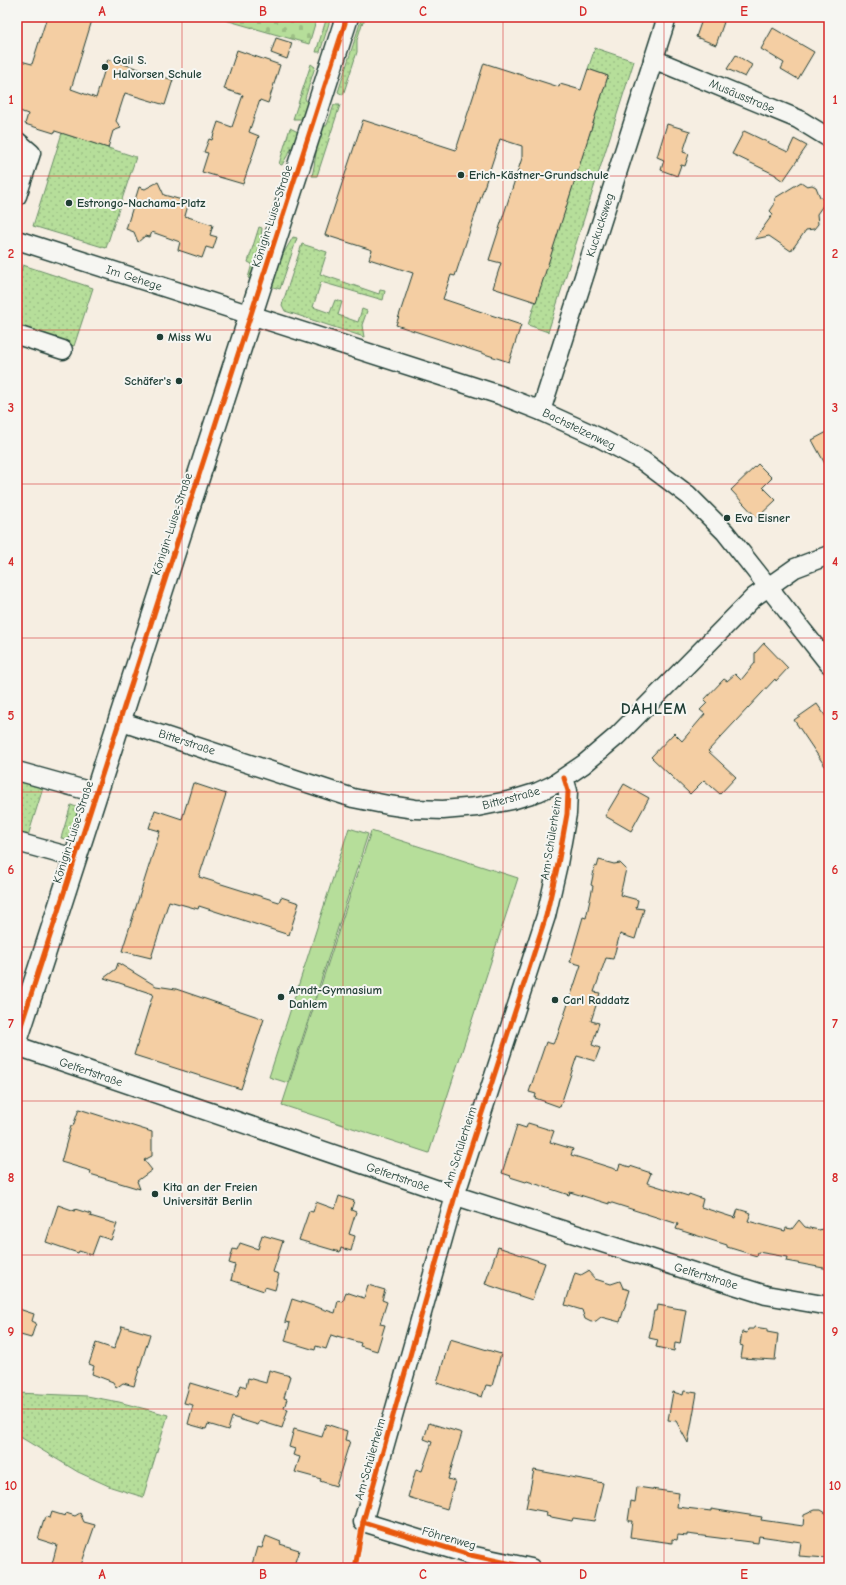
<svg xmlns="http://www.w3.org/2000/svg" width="846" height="1585" viewBox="0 0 846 1585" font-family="'Comic Neue',sans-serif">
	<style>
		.grass { fill: url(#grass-dots); stroke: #6a8e67 }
		.cemetery { fill: url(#cemetery-stones); stroke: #6a8e67 }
		.garden { fill: #b6de9a; stroke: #6a8e67 }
		.building { fill: #f4cea3; stroke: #1f3d34 }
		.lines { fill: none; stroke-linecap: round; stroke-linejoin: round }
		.minor-casing { stroke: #1f3d34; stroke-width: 21 }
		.major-casing { stroke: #1f3d34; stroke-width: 25 }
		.minor { stroke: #f6f6f2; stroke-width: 18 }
		.major { stroke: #f6f6f2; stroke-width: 22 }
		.cycleway-casing { stroke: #f6f6f2; stroke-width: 8 }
		.cycleway { stroke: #e8590c; stroke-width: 5 }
		.grid { fill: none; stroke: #d62828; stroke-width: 1; stroke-opacity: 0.55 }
		.poi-dot { fill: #1f3d34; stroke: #f6f6f2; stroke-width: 1.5 }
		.labels { text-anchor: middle; stroke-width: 4; stroke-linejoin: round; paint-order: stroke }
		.poi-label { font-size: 12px; font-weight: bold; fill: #1f3d34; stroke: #f6f6f2; text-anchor: start }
		.street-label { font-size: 12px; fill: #1f3d34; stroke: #f6f6f2 }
		.district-label { font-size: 16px; font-weight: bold; letter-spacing: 1px; fill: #1f3d34; stroke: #f6f6f2 }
		.neatline { fill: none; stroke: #d62828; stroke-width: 1.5 }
		.grid-label { font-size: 13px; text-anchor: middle; font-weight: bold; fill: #d62828 }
	</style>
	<defs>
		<pattern id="grass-dots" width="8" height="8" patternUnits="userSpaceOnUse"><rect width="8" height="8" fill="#b6de9a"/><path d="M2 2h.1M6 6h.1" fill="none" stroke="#9cbf85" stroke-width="1.8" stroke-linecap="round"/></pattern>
		<pattern id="cemetery-stones" width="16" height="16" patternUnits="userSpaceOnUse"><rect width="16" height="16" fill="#b6de9a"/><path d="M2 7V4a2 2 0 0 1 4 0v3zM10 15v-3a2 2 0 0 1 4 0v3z" fill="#9cbf85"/></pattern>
	</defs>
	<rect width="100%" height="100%" fill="#f6eee2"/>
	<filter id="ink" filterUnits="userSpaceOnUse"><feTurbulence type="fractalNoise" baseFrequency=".025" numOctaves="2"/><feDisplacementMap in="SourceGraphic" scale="8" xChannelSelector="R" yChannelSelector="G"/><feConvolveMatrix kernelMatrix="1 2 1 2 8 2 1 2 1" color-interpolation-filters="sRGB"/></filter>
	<g filter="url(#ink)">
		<!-- grass -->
		<g class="grass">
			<path d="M 327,17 L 331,17 L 320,52 L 316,52 Z"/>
			<path d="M 362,17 L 367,17 L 362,24 L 357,40 L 357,52 L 343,95 L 338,92 Z"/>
			<path d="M 595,48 L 634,61 L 548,332 L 528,325 L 608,76 L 588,69 Z"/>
			<path d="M 311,64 L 315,67 L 305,98 L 308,106 L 304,119 L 293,119 Z"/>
			<path d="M 334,105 L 340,105 L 317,176 L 312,176 C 316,160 316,144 321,128 L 327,125 Z"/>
			<path d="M 290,128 L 300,133 L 282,165 L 279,164 Z"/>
			<path d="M 62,133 L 136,157 L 106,248 L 33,226 Z"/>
			<path d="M 259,227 L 262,228 L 259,257 L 252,280 L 248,278 L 252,264 L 248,262 Z"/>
			<path d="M 293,237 L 297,238 L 280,289 L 270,286 L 278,263 Z"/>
			<path d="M 302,244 L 327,252 L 320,274 L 379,294 L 380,290 L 385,291 L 383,300 L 321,282 L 313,307 L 330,313 L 335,300 L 342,302 L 338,315 L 358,322 L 362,309 L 367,311 L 362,325 L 364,337 L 285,311 L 282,305 Z"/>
			<path d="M 23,265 L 93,288 L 74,346 L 17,328 L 17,282 Z"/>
			<path d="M 17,780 L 43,788 L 28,836 L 17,833 Z"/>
			<path d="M 71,805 L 79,808 L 70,840 L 61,838 Z"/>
			<path d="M 17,1393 L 87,1396 L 119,1402 L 168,1415 L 143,1497 L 111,1487 L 78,1472 L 17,1435 Z"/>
		</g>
		<!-- cemetery -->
		<path class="cemetery" d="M 215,17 L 317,17 L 309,44 Z"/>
		<!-- garden -->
		<g class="garden">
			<path d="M 349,828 L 368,834 L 288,1083 L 269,1077 Z"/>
			<path d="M 371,831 L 518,878 L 429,1153 L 282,1105 Z"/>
		</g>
		<!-- building -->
		<g class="building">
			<path d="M 47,17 L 93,17 L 71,89 L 96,98 L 108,59 L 173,80 L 165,105 L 125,93 L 116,121 L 121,128 L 113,131 L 108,148 L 55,131 L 54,133 L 25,124 L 28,114 L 17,110 L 17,60 L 32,64 Z"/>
			<path d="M 703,17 L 712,17 L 724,22 L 716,45 L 696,37 Z"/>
			<path d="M 773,28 L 814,52 L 798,79 L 781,69 L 784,63 L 761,49 Z"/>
			<path d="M 276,38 L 292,43 L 287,59 L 271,53 Z"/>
			<path d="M 237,50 L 280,65 L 268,103 L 260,100 L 249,132 L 259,136 L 243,184 L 202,172 L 208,153 L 204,152 L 209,139 L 212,140 L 218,122 L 232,127 L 243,95 L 224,89 Z"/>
			<path d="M 736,55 L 752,65 L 745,77 L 727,69 Z"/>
			<path d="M 484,63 L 559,87 L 560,84 L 581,90 L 588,69 L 608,76 L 536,302 L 493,288 L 501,263 L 489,260 L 522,158 L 522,146 L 500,139 L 455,276 L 451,275 L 443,299 L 521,325 L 509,362 L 396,325 L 413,273 L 369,259 L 372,250 L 325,235 L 363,120 L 456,150 Z"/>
			<path d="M 667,124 L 690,131 L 683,152 L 689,154 L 685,166 L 681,165 L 677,176 L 661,170 L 664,160 L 657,157 Z"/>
			<path d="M 744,131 L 788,152 L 794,139 L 807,146 L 783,181 L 776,176 L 776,175 L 732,154 Z"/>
			<path d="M 158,182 L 164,195 L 189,202 L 185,216 L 213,225 L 210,235 L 217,237 L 213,249 L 206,247 L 202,258 L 178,250 L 180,242 L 152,232 L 150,237 L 145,236 L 138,242 L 134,232 L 126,229 L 139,187 L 145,189 Z"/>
			<path d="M 801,182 L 807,186 L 812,185 L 816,187 L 820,197 L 826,201 L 817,214 L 818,224 L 814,229 L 806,230 L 791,251 L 769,236 L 755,239 L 773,214 L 770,211 L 774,205 L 775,198 Z"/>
			<path d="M 829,431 L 829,471 L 812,440 Z"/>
			<path d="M 758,464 L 772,478 L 763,487 L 776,500 L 757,518 L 731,490 Z"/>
			<path d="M 764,643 L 788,668 L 776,681 L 775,679 L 708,751 L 736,777 L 720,794 L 704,780 L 690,794 L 651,757 L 674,733 L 682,741 L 705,714 L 700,710 L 707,703 L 704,700 L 724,679 L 727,681 L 735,674 L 741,680 L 755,663 L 755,653 Z"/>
			<path d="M 817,704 L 829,721 L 829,772 L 794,720 Z"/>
			<path d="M 193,783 L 226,794 L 199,877 L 279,902 L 281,897 L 299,903 L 289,935 L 199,906 L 198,909 L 169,901 L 151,958 L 122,951 L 160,831 L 149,828 L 155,810 L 182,819 Z"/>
			<path d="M 624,784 L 649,798 L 631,831 L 605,816 Z"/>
			<path d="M 599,860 L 614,864 L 620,863 L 626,869 L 620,895 L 638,900 L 636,908 L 644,909 L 635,939 L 620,934 L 613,959 L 606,958 L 594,992 L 600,993 L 591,1021 L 599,1023 L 592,1045 L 600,1048 L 595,1061 L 577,1056 L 560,1107 L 535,1098 L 536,1094 L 529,1092 L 546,1042 L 553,1044 L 555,1040 L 556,1040 L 581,965 L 570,962 L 583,917 L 586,918 L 593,886 L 591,885 L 595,866 L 597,867 Z"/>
			<path d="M 118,963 L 156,986 L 176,989 L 264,1019 L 241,1089 L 134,1055 L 153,994 L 104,978 L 116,969 Z"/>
			<path d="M 79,1109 L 152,1132 L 152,1156 L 144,1160 L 152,1170 L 137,1181 L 140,1189 L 90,1174 L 91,1171 L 61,1162 L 71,1126 L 73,1126 Z"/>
			<path d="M 528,1123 L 554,1131 L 550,1142 L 573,1149 L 571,1155 L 618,1170 L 620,1164 L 630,1167 L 630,1166 L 651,1173 L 647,1183 L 688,1196 L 689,1194 L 703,1199 L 701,1207 L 735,1218 L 738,1209 L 751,1213 L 748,1221 L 785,1231 L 786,1228 L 792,1229 L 799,1220 L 805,1227 L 819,1230 L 829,1227 L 829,1269 L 786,1261 L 787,1257 L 758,1252 L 757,1256 L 727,1247 L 727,1245 L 676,1229 L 678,1224 L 609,1202 L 609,1204 L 570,1192 L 569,1195 L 527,1181 L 526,1182 L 510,1177 L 511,1176 L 502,1173 L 517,1125 L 526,1128 Z"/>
			<path d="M 339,1196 L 354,1201 L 351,1210 L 356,1212 L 349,1234 L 355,1236 L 351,1251 L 341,1248 L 340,1252 L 299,1240 L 309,1211 L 313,1212 L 316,1202 L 335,1209 Z"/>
			<path d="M 58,1205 L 75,1211 L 75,1209 L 91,1214 L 90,1216 L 117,1224 L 111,1240 L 99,1236 L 92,1255 L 79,1251 L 78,1253 L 46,1242 Z"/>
			<path d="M 262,1235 L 283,1241 L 273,1272 L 279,1274 L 275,1290 L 265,1287 L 264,1291 L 231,1280 L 235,1265 L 229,1263 L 233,1249 L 237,1250 L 240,1243 L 258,1249 Z"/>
			<path d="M 498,1247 L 545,1263 L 532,1300 L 485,1284 Z"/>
			<path d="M 588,1271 L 595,1279 L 611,1284 L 620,1281 L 623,1288 L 630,1290 L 620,1322 L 601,1317 L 596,1321 L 591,1322 L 585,1319 L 582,1310 L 565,1305 L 575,1273 L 581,1275 Z"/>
			<path d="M 368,1285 L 385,1290 L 382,1300 L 387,1302 L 380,1324 L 385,1325 L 377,1351 L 360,1346 L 361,1343 L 337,1336 L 337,1337 L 331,1335 L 326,1349 L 316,1346 L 315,1350 L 285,1341 L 290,1323 L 285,1322 L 292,1299 L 335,1313 L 338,1301 L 343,1302 L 346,1292 L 364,1298 Z"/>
			<path d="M 658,1305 L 686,1310 L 680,1344 L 675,1343 L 674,1351 L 656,1347 L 658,1340 L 649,1338 L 654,1311 L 657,1311 Z"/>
			<path d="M 19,1309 L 34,1314 L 32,1321 L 36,1323 L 31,1338 L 17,1334 L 17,1316 Z"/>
			<path d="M 122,1326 L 150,1334 L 134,1386 L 123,1383 L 116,1388 L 113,1382 L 92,1374 L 94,1366 L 89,1364 L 96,1343 L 114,1349 Z"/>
			<path d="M 754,1327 L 767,1329 L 767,1332 L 778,1334 L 775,1360 L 741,1358 L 743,1346 L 740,1345 L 742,1332 L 747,1333 L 748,1329 L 754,1329 Z"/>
			<path d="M 450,1339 L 501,1354 L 492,1386 L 486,1385 L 482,1397 L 437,1383 Z"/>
			<path d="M 269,1370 L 290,1376 L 284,1398 L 287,1399 L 284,1408 L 288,1409 L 282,1428 L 260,1421 L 258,1425 L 232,1417 L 228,1430 L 208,1424 L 206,1429 L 188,1424 L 193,1405 L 184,1403 L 190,1383 L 237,1397 L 241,1385 L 246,1387 L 248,1378 L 266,1383 Z"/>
			<path d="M 684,1391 L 697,1393 L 688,1443 L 676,1421 L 668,1420 L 673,1392 L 683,1395 Z"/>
			<path d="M 429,1423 L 462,1433 L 448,1479 L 455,1481 L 447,1509 L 408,1497 L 416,1469 L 422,1471 L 432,1442 L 424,1439 Z"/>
			<path d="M 326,1424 L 347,1431 L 345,1440 L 350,1441 L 336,1486 L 320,1481 L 321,1479 L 295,1472 L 300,1457 L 293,1455 L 295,1449 L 289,1447 L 294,1429 L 322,1437 Z"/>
			<path d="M 534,1470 L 603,1483 L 594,1521 L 573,1518 L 572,1521 L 546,1516 L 547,1512 L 526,1508 Z"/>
			<path d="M 637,1487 L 679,1493 L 677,1507 L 711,1511 L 711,1509 L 736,1513 L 762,1517 L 761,1520 L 803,1526 L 804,1515 L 815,1510 L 821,1510 L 829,1515 L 829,1538 L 827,1558 L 799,1556 L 801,1542 L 759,1536 L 758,1543 L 687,1534 L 687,1536 L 678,1535 L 677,1540 L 672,1539 L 672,1543 L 630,1537 L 632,1521 L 628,1521 L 631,1501 L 635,1502 Z"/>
			<path d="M 52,1512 L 65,1516 L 66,1513 L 75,1516 L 80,1513 L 84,1522 L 95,1525 L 80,1568 L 51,1568 L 57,1545 L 38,1539 L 45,1517 L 50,1518 Z"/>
			<path d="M 266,1536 L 281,1542 L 280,1544 L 299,1550 L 293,1568 L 251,1568 L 257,1547 L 262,1548 Z"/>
		</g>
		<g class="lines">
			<!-- minor casing -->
			<g class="minor-casing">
				<g id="minor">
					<path d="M 653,59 L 798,119 L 829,138"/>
					<path d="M 17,141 L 31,153 L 17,196"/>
					<path d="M 17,240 L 500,395 L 541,411 L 598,437 L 643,461 L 688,495 L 725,532 L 829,664"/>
					<path d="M 17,335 L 63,350"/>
					<path d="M 541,411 L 667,17"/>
					<path d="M 119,721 L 353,798 L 388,805 L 415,809 L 443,810 L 477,807 L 512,800 L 538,792 L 553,785 L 584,764 L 617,736 L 754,597 L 795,568 L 829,555"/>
					<path d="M 17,771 L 96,793"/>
					<path d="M 17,842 L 75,858"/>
					<path d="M 17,1046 L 444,1192 L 712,1278 L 766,1295 L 829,1306"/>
					<path d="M 531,1568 L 470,1555 L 363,1522 L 455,1196 L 546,916 L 558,864 L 567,814 L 568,791 L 564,778"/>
				</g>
			</g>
			<!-- major casing -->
			<g class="major-casing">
				<path id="major" d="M 17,1038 L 347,17"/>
			</g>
			<!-- minor -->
			<use href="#minor" class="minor"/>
			<!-- major -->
			<use href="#major" class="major"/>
			<!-- cycleway casing -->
			<g class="cycleway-casing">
				<g id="cycleway">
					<path d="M 17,1038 L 347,17"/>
					<path d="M 363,1522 L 470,1555 L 531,1568"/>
					<path d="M 355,1568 L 363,1522 L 455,1196 L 546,916 L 558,864 L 567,814 L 568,791 L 564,778"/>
				</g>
			</g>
			<!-- cycleway -->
			<use href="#cycleway" class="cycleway"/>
		</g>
	</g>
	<!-- grid -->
	<path class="grid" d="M 182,17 L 182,1568M 343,17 L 343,1568M 503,17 L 503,1568M 664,17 L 664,1568M 17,176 L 829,176M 17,330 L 829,330M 17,484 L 829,484M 17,638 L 829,638M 17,792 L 829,792M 17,947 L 829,947M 17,1101 L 829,1101M 17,1255 L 829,1255M 17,1409 L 829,1409"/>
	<!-- markers -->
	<g class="poi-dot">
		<circle cx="105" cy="67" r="4"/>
		<circle cx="461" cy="175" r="4"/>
		<circle cx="69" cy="203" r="4"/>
		<circle cx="160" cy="337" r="4"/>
		<circle cx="179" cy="381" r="4"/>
		<circle cx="727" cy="518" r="4"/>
		<circle cx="281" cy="997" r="4"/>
		<circle cx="555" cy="1000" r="4"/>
		<circle cx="155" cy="1194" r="4"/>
	</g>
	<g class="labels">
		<!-- poi labels -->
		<g class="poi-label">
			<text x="113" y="64">Gail S.<tspan x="113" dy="14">Halvorsen Schule</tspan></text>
			<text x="469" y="179">Erich-Kästner-Grundschule</text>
			<text x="77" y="207">Estrongo-Nachama-Platz</text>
			<text x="168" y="341">Miss Wu</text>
			<text x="171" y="385" text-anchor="end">Schäfer's</text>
			<text x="735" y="522">Eva Eisner</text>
			<text x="289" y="994">Arndt-Gymnasium<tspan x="289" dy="14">Dahlem</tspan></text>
			<text x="563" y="1004">Carl Raddatz</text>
			<text x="163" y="1191">Kita an der Freien<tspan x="163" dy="14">Universität Berlin</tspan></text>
		</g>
		<!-- street labels -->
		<g class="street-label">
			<text transform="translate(742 96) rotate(23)" y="4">Musäusstraße</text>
			<text transform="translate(272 216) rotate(-72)" y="4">Königin-Luise-Straße</text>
			<text transform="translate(600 225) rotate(-72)" y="4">Kuckucksweg</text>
			<text transform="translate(134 278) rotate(18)" y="4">Im Gehege</text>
			<text transform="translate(579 429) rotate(26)" y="4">Bachstelzenweg</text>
			<text transform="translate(172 524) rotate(-72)" y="4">Königin-Luise-Straße</text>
			<text transform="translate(187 742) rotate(18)" y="4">Bitterstraße</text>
			<text transform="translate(511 798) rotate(-15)" y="4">Bitterstraße</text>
			<text transform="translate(73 832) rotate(-72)" y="4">Königin-Luise-Straße</text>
			<text transform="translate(551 838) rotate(-81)" y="4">Am Schülerheim</text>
			<text transform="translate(91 1072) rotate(19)" y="4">Gelfertstraße</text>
			<text transform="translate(460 1147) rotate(-72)" y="4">Am Schülerheim</text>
			<text transform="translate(398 1177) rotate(19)" y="4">Gelfertstraße</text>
			<text transform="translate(706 1276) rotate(17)" y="4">Gelfertstraße</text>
			<text transform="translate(370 1459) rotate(-74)" y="4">Am Schülerheim</text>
			<text transform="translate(449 1538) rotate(16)" y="4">Föhrenweg</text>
		</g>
		<!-- district labels -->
		<g class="district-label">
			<text x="654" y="714">DAHLEM</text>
		</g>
	</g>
	<!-- margin -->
	<rect width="846" height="1585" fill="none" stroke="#f6f6f2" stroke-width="44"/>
	<rect x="22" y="22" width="802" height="1541" class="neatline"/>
	<g class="grid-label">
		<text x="102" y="16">A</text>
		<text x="263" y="16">B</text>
		<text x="423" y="16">C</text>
		<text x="583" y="16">D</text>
		<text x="744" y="16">E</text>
		<text x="11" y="104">1</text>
		<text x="835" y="104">1</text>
		<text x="11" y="258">2</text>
		<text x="835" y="258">2</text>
		<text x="11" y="412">3</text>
		<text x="835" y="412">3</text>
		<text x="11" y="566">4</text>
		<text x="835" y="566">4</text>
		<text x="11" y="720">5</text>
		<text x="835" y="720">5</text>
		<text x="11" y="874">6</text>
		<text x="835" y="874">6</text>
		<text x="11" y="1028">7</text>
		<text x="835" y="1028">7</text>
		<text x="11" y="1182">8</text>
		<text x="835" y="1182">8</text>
		<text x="11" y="1336">9</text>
		<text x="835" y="1336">9</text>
		<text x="11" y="1490">10</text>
		<text x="835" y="1490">10</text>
		<text x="102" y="1579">A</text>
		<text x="263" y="1579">B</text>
		<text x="423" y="1579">C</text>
		<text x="583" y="1579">D</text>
		<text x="744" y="1579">E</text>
	</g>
</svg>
